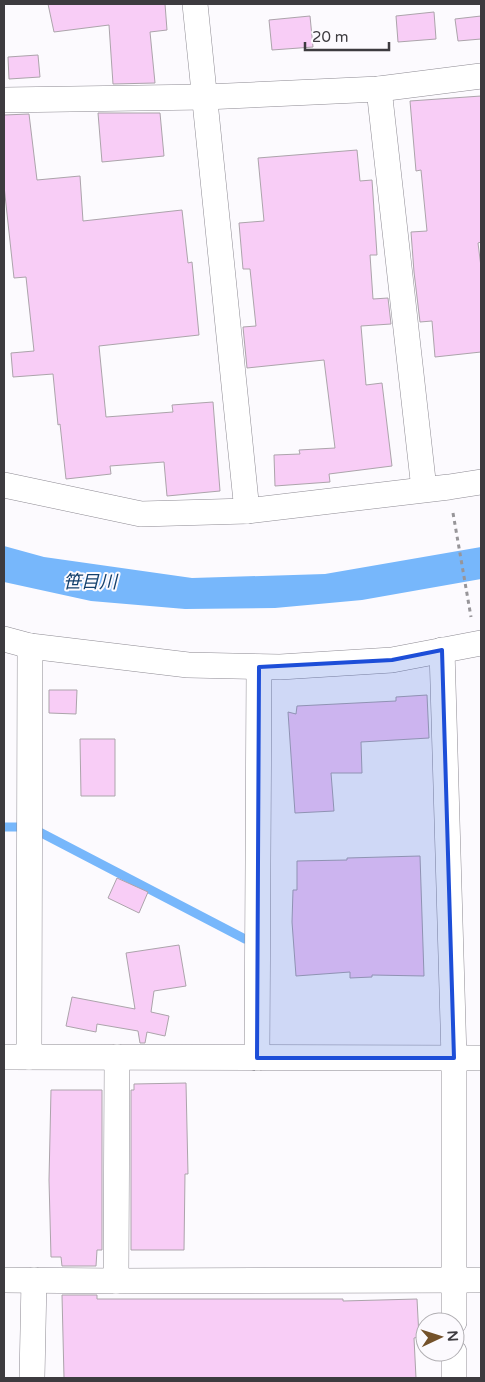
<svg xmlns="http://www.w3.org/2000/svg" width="485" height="1382" viewBox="0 0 485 1382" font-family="'Varela Round','Noto Sans JP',sans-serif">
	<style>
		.water { fill: #77b7fb }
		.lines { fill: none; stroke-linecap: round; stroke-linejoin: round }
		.stream { stroke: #77b7fb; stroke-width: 9 }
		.building { fill: #f8cdf6; stroke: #aca4ab }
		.minor-casing { stroke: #8e8b93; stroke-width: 26 }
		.path { stroke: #979599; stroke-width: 3; stroke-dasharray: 4 4; stroke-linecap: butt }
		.minor { stroke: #fff; stroke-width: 25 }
		.marked { fill: #1d4ed8; fill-opacity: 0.2; stroke: #1d4ed8; stroke-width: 4; stroke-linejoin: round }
		.labels { text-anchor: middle; stroke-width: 4; stroke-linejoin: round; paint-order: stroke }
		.water-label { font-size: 18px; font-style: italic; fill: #14416d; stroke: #fcfafe }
	</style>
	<rect width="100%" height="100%" fill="#fcfafe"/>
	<!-- water -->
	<path class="water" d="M 4,546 L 44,557 L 192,578 L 325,574 L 481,547 L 481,579 L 362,600 L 275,608 L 185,609 L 91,601 L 4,582 Z"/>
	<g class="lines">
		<!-- stream -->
		<path class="stream" d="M 4,827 L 30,827 L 245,939"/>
	</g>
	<!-- building -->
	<g class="building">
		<path d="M 48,4 L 165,4 L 167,30 L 150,32 L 155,83 L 113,84 L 109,25 L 54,32 Z"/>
		<path d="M 434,12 L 436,39 L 398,42 L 396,16 Z"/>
		<path d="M 310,16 L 313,47 L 272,50 L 269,20 Z"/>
		<path d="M 481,16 L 481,39 L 458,41 L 455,19 Z"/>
		<path d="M 38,55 L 40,77 L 9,79 L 8,57 Z"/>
		<path d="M 481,96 L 481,242 L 478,243 L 481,267 L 481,352 L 435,357 L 432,321 L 420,322 L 414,272 L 411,232 L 427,231 L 421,170 L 416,171 L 410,101 Z"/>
		<path d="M 98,113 L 160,113 L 164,156 L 102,162 Z"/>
		<path d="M 29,114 L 37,180 L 80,176 L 83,221 L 182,210 L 188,263 L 192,262 L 199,335 L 99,346 L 106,417 L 173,412 L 172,405 L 213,402 L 220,491 L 167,496 L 164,462 L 110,466 L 111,474 L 66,479 L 60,424 L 58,425 L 53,374 L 13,377 L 11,353 L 34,351 L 26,277 L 14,278 L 4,186 L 4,115 Z"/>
		<path d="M 357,150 L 360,181 L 372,180 L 377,255 L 370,255 L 373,299 L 388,298 L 391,324 L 361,326 L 366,385 L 382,383 L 392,466 L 329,474 L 330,482 L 275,486 L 274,455 L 300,454 L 299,450 L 335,448 L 324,360 L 247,368 L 243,327 L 256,326 L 250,269 L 243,269 L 239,223 L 264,221 L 258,158 Z"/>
		<path d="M 49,690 L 77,690 L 76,714 L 49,713 Z"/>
		<path d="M 427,695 L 429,738 L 361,742 L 362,773 L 331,773 L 334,811 L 295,813 L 288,712 L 296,714 L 297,706 L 396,701 L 396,697 Z"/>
		<path d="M 80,739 L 115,739 L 115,796 L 81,796 Z"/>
		<path d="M 420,856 L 424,976 L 372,975 L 372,977 L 350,978 L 350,972 L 296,976 L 292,922 L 293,890 L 297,890 L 297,861 L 347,860 L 347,858 Z"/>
		<path d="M 117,878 L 148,892 L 139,913 L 108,898 Z"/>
		<path d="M 179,945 L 186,986 L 154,991 L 151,1012 L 169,1016 L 165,1036 L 147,1032 L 145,1043 L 140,1043 L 138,1031 L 97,1024 L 96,1032 L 66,1026 L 72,997 L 135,1009 L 126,953 Z"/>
		<path d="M 186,1083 L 188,1174 L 185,1174 L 184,1250 L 131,1250 L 131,1090 L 134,1090 L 134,1084 Z"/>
		<path d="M 51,1090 L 102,1090 L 102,1250 L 97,1250 L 96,1266 L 62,1266 L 61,1257 L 51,1257 L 49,1180 Z"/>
		<path d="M 62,1295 L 97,1295 L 97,1299 L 343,1299 L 343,1301 L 417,1299 L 419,1337 L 414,1338 L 416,1378 L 64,1378 Z"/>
	</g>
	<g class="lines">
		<!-- minor casing -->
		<g class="minor-casing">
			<g id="minor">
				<path d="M 195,4 L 247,511"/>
				<path d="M 379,89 L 424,489"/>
				<path d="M 4,100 L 205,97 L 379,89 L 481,76"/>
				<path d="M 4,485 L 141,514 L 247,511 L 449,487 L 481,482"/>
				<path d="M 4,639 L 30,646 L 188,665 L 280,667 L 392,660 L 481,643"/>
				<path d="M 442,650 L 454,1058 L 454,1322"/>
				<path d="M 4,1057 L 481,1058"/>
				<path d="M 29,1057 L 30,646"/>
				<path d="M 117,1057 L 116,1281 L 481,1280"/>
				<path d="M 257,1058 L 259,667"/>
				<path d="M 4,1280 L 116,1281"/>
				<path d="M 32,1378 L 34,1280"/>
				<path d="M 454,1378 L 454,1352"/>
			</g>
		</g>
		<!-- path -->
		<path class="path" d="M 453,513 L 471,617"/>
		<!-- minor -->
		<use href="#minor" class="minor"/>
	</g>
	<!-- marked area -->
	<path class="marked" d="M 442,650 L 454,1058 L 257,1058 L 259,667 L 392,660 Z"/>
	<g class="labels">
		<!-- water labels -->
		<g class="water-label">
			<text x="90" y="588">笹目川</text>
		</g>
	</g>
	<!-- border -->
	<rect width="485" height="1382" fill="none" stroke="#3d3b3f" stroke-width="10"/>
	<!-- north arrow -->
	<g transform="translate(440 1337) rotate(86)"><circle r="24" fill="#fcfafe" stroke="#b0aeb2"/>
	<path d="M0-4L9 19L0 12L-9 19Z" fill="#74522a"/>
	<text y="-8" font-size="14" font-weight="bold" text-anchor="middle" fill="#3d3b3f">N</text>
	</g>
	<!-- scale -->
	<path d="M305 42v8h84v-8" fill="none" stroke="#3d3b3f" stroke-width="2.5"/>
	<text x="312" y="42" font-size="15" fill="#3d3b3f" stroke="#fcfafe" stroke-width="4" paint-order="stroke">20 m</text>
</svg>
